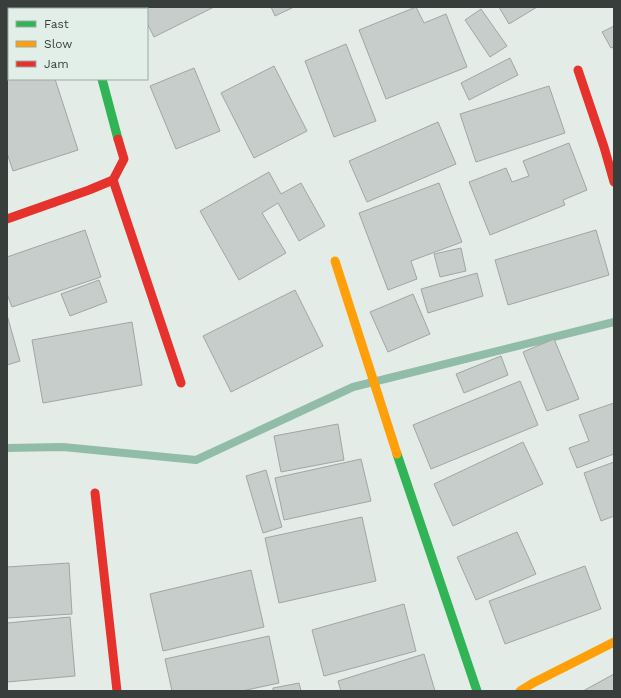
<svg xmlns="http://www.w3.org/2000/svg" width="621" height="698" viewBox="0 0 621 698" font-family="'Work Sans',sans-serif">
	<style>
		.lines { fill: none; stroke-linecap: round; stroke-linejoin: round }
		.stream { stroke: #91bca8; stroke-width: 8 }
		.building { fill: #c7cdca; stroke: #a0a6a3 }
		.street { stroke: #a6aaa7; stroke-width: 22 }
		.fast { stroke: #30b455; stroke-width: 9 }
		.slow { stroke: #ff9f0a; stroke-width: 9 }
		.jam { stroke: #e5322d; stroke-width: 9 }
	</style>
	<rect width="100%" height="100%" fill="#e4ece8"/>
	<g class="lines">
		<!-- stream -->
		<path class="stream" d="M 7,448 L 63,447 L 196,460 L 353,387 L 614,322"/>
	</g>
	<!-- building -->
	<g class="building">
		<path d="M 7,7 L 26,7 L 26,9 L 9,9 L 9,44 L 7,45 Z"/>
		<path d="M 139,7 L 214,7 L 154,37 L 147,23 L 147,9 L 140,9 Z"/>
		<path d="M 271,7 L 294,7 L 275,16 Z"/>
		<path d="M 416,7 L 424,23 L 446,14 L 467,67 L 386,99 L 359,30 Z"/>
		<path d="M 499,7 L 537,7 L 509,24 Z"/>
		<path d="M 481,9 L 507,46 L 490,57 L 465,20 Z"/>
		<path d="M 614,26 L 614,47 L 611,48 L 602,32 Z"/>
		<path d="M 346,44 L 376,121 L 334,137 L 305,61 Z"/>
		<path d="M 510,58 L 518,75 L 469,100 L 461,83 Z"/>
		<path d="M 274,66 L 307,131 L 254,158 L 221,93 Z"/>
		<path d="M 194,68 L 220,131 L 176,149 L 150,86 Z"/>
		<path d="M 7,69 L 9,69 L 9,79 L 55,79 L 78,150 L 13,171 L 7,153 Z"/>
		<path d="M 549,86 L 565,133 L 476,162 L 460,114 Z"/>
		<path d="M 438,122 L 456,164 L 367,202 L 349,161 Z"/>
		<path d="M 569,143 L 587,190 L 563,200 L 565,205 L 490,235 L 469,182 L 506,168 L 512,182 L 529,176 L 523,161 Z"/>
		<path d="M 269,172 L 281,194 L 301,183 L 325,226 L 299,241 L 278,203 L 262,213 L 286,253 L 239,280 L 200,211 Z"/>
		<path d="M 439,183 L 462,242 L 411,261 L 417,279 L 388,290 L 359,213 Z"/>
		<path d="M 85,230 L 101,277 L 12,307 L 7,294 L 7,257 Z"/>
		<path d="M 596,230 L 609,275 L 508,305 L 495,260 Z"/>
		<path d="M 461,248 L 466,271 L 440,277 L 434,254 Z"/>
		<path d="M 477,273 L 483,296 L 428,313 L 421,289 Z"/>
		<path d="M 99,280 L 107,302 L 70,316 L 61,294 Z"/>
		<path d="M 295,290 L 323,346 L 231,392 L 203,336 Z"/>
		<path d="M 413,294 L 430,334 L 388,352 L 370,312 Z"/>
		<path d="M 7,315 L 20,361 L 7,365 Z"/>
		<path d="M 132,322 L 142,385 L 43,403 L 32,340 Z"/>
		<path d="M 554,339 L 579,399 L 547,411 L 523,352 Z"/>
		<path d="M 501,356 L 508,375 L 464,393 L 456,374 Z"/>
		<path d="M 520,381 L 538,425 L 431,469 L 413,425 Z"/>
		<path d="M 614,403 L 614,454 L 577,468 L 569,448 L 589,441 L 579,415 Z"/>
		<path d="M 338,424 L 344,460 L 281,472 L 274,436 Z"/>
		<path d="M 523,442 L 543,484 L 453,526 L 434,484 Z"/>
		<path d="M 361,459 L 371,501 L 284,520 L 275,478 Z"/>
		<path d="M 614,462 L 614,516 L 601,521 L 584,473 Z"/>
		<path d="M 266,470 L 282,527 L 263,533 L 246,476 Z"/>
		<path d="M 362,517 L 376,581 L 279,603 L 265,538 Z"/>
		<path d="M 517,532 L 536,574 L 476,600 L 457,557 Z"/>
		<path d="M 69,563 L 72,614 L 7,618 L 7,567 Z"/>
		<path d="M 585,566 L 601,609 L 505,644 L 489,601 Z"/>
		<path d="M 251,570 L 264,627 L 163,651 L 150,594 Z"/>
		<path d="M 404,604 L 416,651 L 324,676 L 312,630 Z"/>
		<path d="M 70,617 L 75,676 L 7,682 L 7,623 Z"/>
		<path d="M 269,636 L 279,683 L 242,691 L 172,691 L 165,659 Z"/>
		<path d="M 424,654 L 435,691 L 341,691 L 338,681 Z"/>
		<path d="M 614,674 L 614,691 L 583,691 Z"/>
		<path d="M 299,683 L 301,691 L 273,691 L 273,688 Z"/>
	</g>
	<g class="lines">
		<!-- street -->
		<path class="street" d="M 82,7 L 82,9"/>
		<!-- fast -->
		<g class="fast">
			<path d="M 102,79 L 118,139"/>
			<path d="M 397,454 L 477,691"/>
		</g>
		<!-- slow -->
		<g class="slow">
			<path d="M 335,261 L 397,454"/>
			<path d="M 520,691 L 533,683 L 614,642"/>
		</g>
		<!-- jam -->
		<g class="jam">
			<path d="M 578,70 L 604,147 L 614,182"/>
			<path d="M 113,180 L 181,383"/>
			<path d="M 7,219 L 89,190 L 113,180 L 124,159 L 118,139"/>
			<path d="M 95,493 L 117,691"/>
		</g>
	</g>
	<!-- border -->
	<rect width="621" height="698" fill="none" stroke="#383e3b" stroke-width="16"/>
	<!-- legend -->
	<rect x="8" y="8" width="140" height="72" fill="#e1efe8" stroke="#9da8a3"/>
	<rect x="16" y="21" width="20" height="6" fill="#30b455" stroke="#9da8a3"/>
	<text x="44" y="28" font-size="12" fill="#383e3b">Fast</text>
	<rect x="16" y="41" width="20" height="6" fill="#ff9f0a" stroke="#9da8a3"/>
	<text x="44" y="48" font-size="12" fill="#383e3b">Slow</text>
	<rect x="16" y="61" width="20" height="6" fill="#e5322d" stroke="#9da8a3"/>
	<text x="44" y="68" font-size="12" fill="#383e3b">Jam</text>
</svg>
